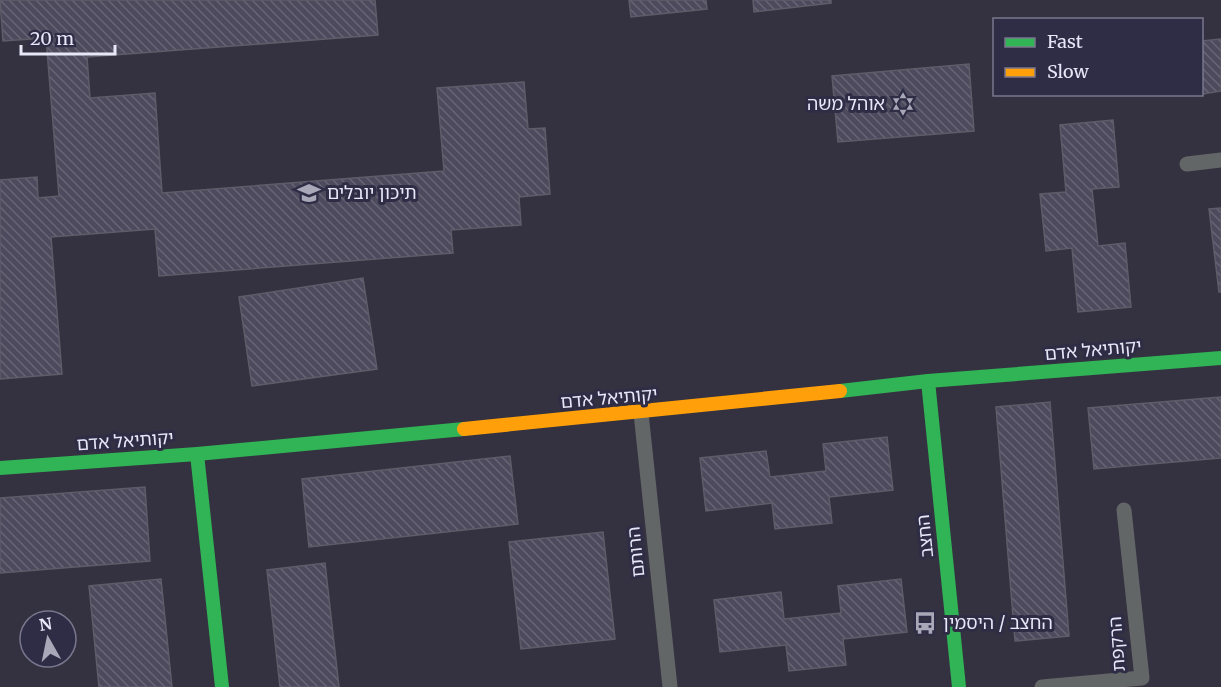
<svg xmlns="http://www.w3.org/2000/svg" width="1221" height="687" viewBox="0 0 1221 687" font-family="Merriweather,'Noto Sans Hebrew',serif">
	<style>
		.building { fill: url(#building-back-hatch); stroke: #5d5c68; stroke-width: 1.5 }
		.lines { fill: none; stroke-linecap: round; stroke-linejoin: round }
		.lane { stroke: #636667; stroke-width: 15 }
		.fast { stroke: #30b455; stroke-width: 14 }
		.slow { stroke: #ff9f0a; stroke-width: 14 }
		.labels { text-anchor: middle; stroke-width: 6; stroke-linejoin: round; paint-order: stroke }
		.poi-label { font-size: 18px; fill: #e7e7f8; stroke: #2f2c46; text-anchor: start }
		.street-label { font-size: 18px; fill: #e7e7f8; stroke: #2f2c46 }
	</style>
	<defs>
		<pattern id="building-back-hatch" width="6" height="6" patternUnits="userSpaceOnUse" patternTransform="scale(1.5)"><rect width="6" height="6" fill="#4d4a5d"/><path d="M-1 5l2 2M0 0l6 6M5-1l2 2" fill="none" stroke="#676475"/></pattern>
	</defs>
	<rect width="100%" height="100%" fill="#343240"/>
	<!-- building -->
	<g class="building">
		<path d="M 0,0 L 375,0 L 378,35 L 87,57 L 90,98 L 155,93 L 162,193 L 444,171 L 437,88 L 524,82 L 528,129 L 545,128 L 550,194 L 519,197 L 521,225 L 451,230 L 453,253 L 159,276 L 155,229 L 51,237 L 62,374 L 0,379 L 0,180 L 37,177 L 38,198 L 59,196 L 46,38 L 3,41 Z"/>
		<path d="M 629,0 L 706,0 L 707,9 L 631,17 Z"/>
		<path d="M 753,0 L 831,0 L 831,3 L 754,12 Z"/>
		<path d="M 1221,39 L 1221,91 L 1202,94 L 1202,41 Z"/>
		<path d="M 969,64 L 974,131 L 838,142 L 832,76 Z"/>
		<path d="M 1113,120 L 1119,187 L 1092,189 L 1098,246 L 1125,243 L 1131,307 L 1078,312 L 1072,248 L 1046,251 L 1040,194 L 1066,192 L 1060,125 Z"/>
		<path d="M 1221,208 L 1221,292 L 1219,292 L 1209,209 Z"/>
		<path d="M 363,278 L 377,369 L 252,386 L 239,297 Z"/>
		<path d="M 1221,397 L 1221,458 L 1094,469 L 1088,408 Z"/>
		<path d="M 1050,402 L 1069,636 L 1015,641 L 996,407 Z"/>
		<path d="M 887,437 L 893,490 L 829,497 L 832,523 L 775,529 L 772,503 L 706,511 L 700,458 L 766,451 L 770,477 L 826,471 L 823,444 Z"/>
		<path d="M 510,456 L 518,524 L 309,547 L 302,479 Z"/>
		<path d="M 145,487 L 150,561 L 0,573 L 0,498 Z"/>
		<path d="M 603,532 L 615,639 L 521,649 L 509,542 Z"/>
		<path d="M 325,563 L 339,687 L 280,687 L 267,570 Z"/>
		<path d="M 161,579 L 172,687 L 99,687 L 89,586 Z"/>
		<path d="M 901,579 L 907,632 L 843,639 L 846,665 L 789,671 L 786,645 L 720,652 L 714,600 L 781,592 L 784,619 L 841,613 L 838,586 Z"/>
	</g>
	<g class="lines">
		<!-- lane -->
		<g class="lane">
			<path d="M 1187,164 L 1221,160"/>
			<path d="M 641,413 L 670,687"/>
			<path d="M 1042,687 L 1142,678 L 1124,510"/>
		</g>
		<!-- fast -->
		<g class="fast">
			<path d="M 928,381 L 959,687"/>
			<path d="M 840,391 L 928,381 L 1221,358"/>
			<path d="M 197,454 L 222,687"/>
			<path d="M 0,468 L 197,454 L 464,429"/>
		</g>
		<!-- slow -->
		<path class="slow" d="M 464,429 L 840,391"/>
	</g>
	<!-- icons -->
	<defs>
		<g id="synagogue-bare" transform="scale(1.8)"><path d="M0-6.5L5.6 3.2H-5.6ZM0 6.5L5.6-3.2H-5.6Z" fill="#a8a8b8" stroke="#2f2c46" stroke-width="2.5" paint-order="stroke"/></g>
		<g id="school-bare" transform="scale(1.8)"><path d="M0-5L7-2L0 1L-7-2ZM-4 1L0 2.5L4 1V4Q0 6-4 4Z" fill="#a8a8b8" stroke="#2f2c46" stroke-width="2.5" paint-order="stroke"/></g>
		<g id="bus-bare" transform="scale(1.8)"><path d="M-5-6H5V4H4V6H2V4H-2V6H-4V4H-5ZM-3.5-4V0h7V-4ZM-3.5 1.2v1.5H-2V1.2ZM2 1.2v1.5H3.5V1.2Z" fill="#a8a8b8" stroke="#2f2c46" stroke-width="2.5" paint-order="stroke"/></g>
	</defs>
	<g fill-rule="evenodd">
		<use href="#synagogue-bare" x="903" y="104"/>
		<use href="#school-bare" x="309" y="193"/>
		<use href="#bus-bare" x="925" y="623"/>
	</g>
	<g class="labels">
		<!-- poi labels -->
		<g class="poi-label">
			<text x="885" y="110" text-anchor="end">אוהל משה</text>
			<text x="327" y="199">תיכון יובלים</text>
			<text x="943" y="629">החצב / היסמין</text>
		</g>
		<!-- street labels -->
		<g class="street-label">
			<text transform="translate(1093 350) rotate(-5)" y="6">יקותיאל אדם</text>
			<text transform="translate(609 398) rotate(-5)" y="6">יקותיאל אדם</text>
			<text transform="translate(125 441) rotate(-4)" y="6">יקותיאל אדם</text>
			<text transform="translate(925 536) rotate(-96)" y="6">החצב</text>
			<text transform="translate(636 552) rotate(-96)" y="6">הרותם</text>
			<text transform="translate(1117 644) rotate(-94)" y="6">הרקפת</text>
		</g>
	</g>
	<!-- legend -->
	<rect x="993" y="18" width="210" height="78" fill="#2f2c46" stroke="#79778d" stroke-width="1.5"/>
	<rect x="1005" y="38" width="30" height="9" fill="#30b455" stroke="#79778d" stroke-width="1.5"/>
	<text x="1047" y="48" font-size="18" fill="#e7e7f8">Fast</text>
	<rect x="1005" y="68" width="30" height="9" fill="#ff9f0a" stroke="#79778d" stroke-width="1.5"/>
	<text x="1047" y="78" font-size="18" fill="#e7e7f8">Slow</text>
	<!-- north arrow -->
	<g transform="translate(48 639) rotate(351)"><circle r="28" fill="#2f2c46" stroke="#79778d" stroke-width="1.5"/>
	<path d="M0-4.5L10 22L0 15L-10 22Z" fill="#a8a8b8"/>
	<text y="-9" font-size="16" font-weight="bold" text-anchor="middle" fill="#e7e7f8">N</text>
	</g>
	<!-- scale -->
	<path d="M21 45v9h94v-9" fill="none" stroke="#e7e7f8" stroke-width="3"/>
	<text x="30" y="45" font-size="18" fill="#e7e7f8" stroke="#2f2c46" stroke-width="4.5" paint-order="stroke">20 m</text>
</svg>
